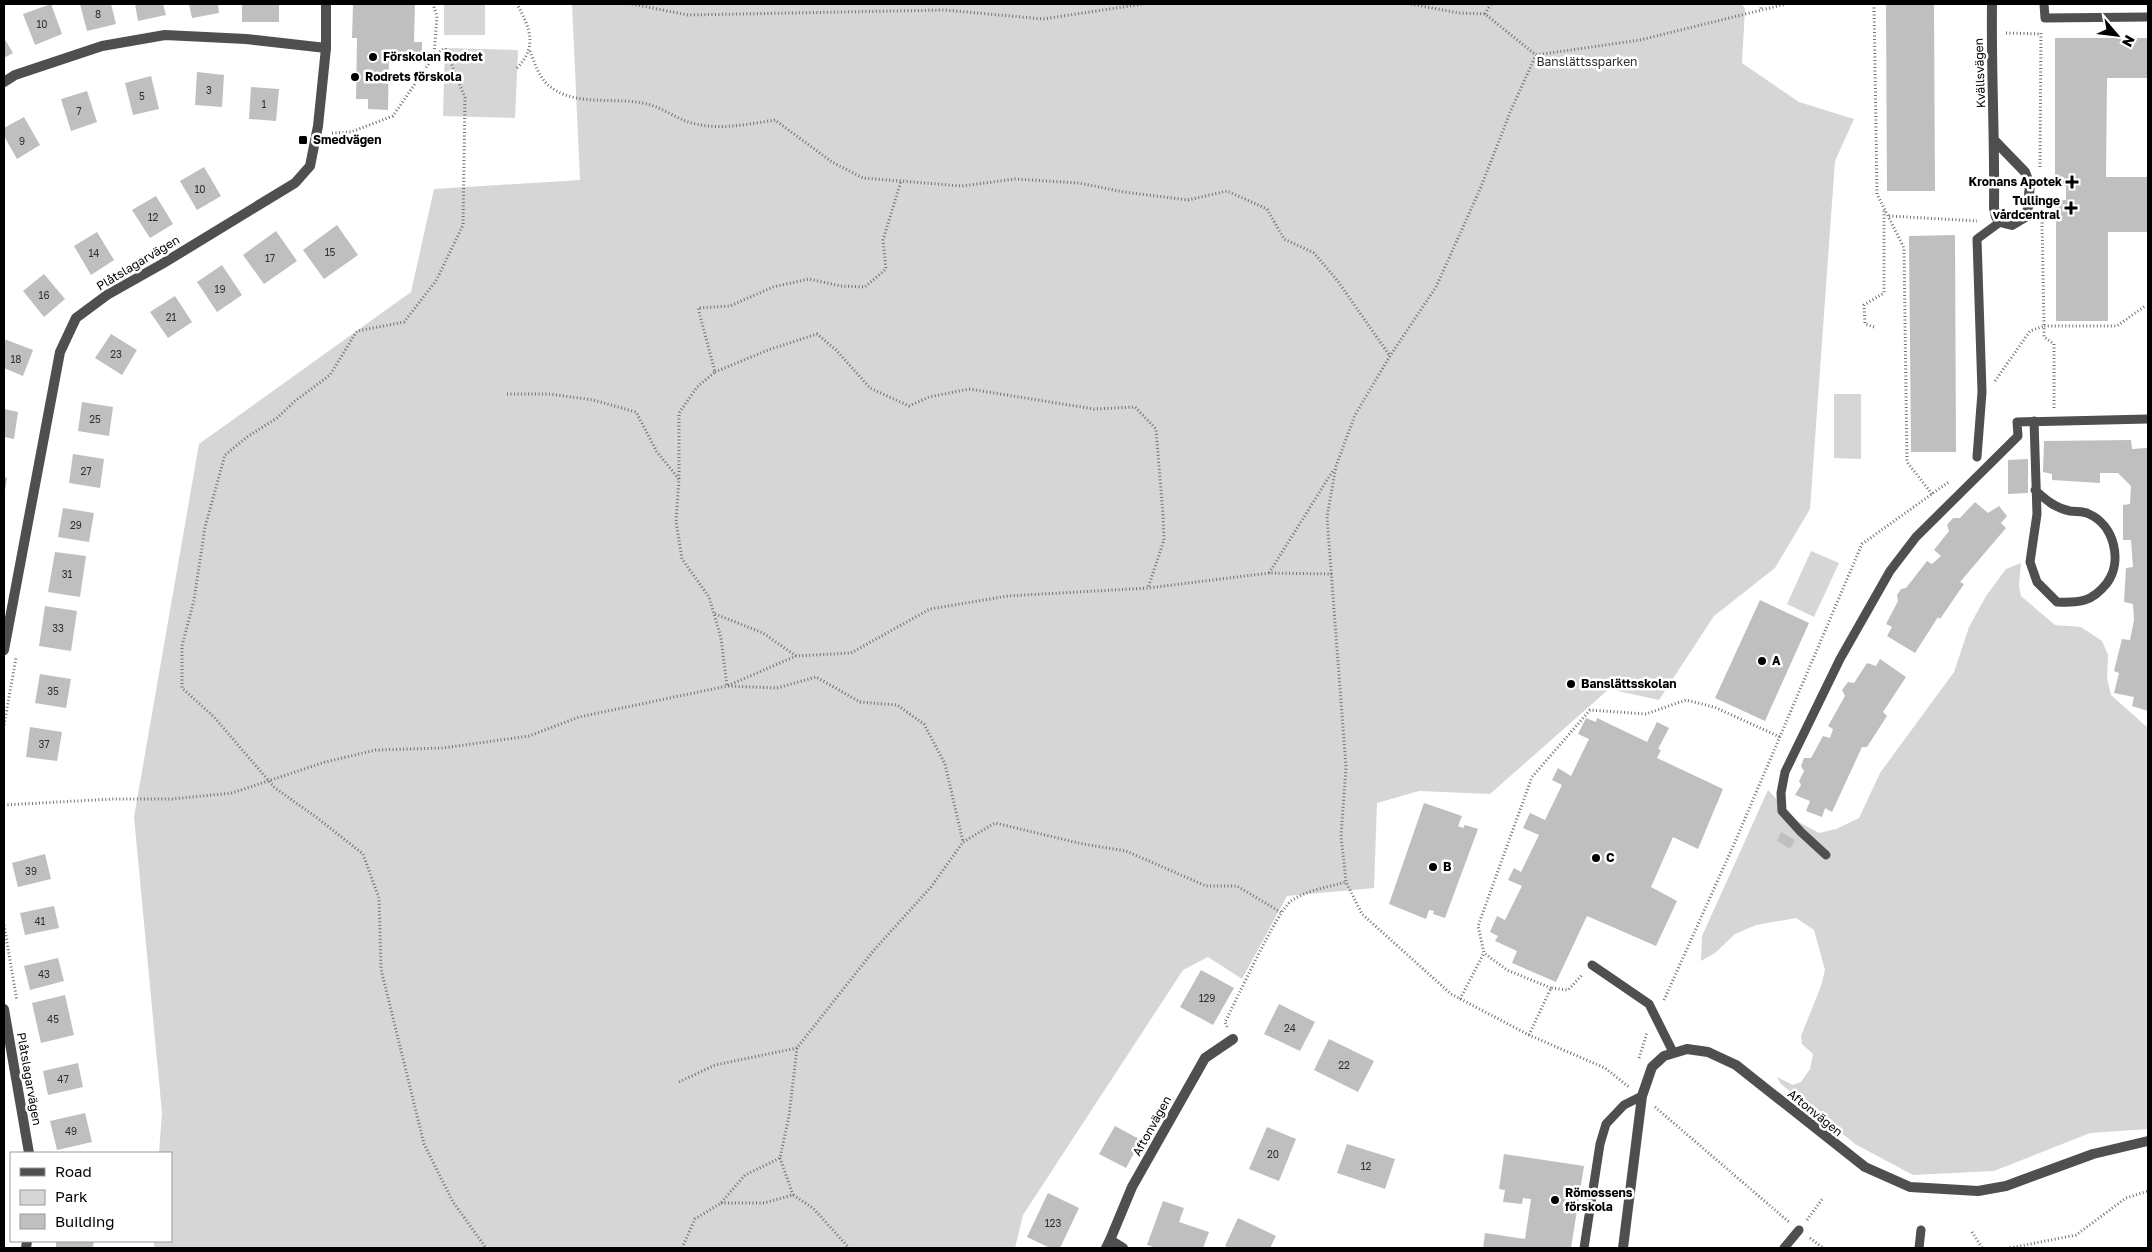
<svg xmlns="http://www.w3.org/2000/svg" width="2152" height="1252" viewBox="0 0 2152 1252" font-family="'Golos Text',sans-serif">
	<style>
		.green { fill: #d6d6d6 }
		.building { fill: #bfbfbf }
		.lines { fill: none; stroke-linecap: round; stroke-linejoin: round }
		.path { stroke: #717171; stroke-width: 3; stroke-dasharray: 1 2.5; stroke-linecap: butt }
		.service { stroke: #4f4f4f; stroke-width: 9 }
		.minor { stroke: #4f4f4f; stroke-width: 10 }
		.poi-dot { fill: #000; stroke: #fff; stroke-width: 2 }
		.labels { text-anchor: middle; stroke-width: 5; stroke-linejoin: round; paint-order: stroke }
		.number-label { font-size: 10px; fill: #303030 }
		.poi-label { font-size: 12px; font-weight: bold; fill: #000; stroke: #fff; text-anchor: start }
		.park-label { font-size: 12px; fill: #2d2d2d; stroke: #fff }
		.street-label { font-size: 12px; fill: #000; stroke: #fff }
	</style>
	<rect width="100%" height="100%" fill="#fff"/>
	<!-- green -->
	<g class="green">
		<rect x="444" y="4" width="41" height="31"/>
		<path d="M 572,4 L 1742,4 L 1745,9 L 1742,63 L 1799,102 L 1854,119 L 1835,161 L 1810,509 L 1775,568 L 1714,616 L 1659,700 L 1609,689 L 1490,794 L 1419,791 L 1377,803 L 1374,888 L 1287,896 L 1242,979 L 1208,957 L 1183,970 L 1023,1215 L 1015,1248 L 154,1248 L 154,1241 L 171,1241 L 171,1153 L 159,1153 L 162,1113 L 134,817 L 199,444 L 411,292 L 434,189 L 580,180 Z"/>
		<path d="M 445,48 L 518,50 L 515,118 L 443,116 Z"/>
		<path d="M 1834,394 L 1861,394 L 1861,459 L 1834,458 Z"/>
		<path d="M 1811,551 L 1839,563 L 1814,617 L 1787,604 Z"/>
		<path d="M 2021,563 L 2019,586 L 2021,596 L 2055,625 L 2081,627 L 2102,641 L 2108,655 L 2107,678 L 2111,695 L 2148,728 L 2148,1129 L 2090,1133 L 1994,1171 L 1913,1175 L 1855,1144 L 1781,1084 L 1777,1077 L 1793,1085 L 1801,1082 L 1810,1069 L 1813,1054 L 1802,1044 L 1801,1036 L 1821,986 L 1825,970 L 1814,930 L 1796,918 L 1756,925 L 1735,934 L 1715,953 L 1701,961 L 1702,936 L 1768,790 L 1797,821 L 1819,833 L 1836,829 L 1859,818 L 1880,773 L 1954,672 L 1969,627 L 1986,596 L 2006,569 Z"/>
	</g>
	<!-- building -->
	<g class="building">
		<path d="M 51,4 L 62,34 L 35,45 L 23,14 Z"/>
		<path d="M 80,4 L 111,4 L 116,24 L 87,31 Z"/>
		<path d="M 135,4 L 163,4 L 166,15 L 138,21 Z"/>
		<path d="M 189,4 L 218,4 L 219,13 L 192,18 Z"/>
		<rect x="242" y="4" width="37" height="18"/>
		<path d="M 353,4 L 415,4 L 414,42 L 422,42 L 422,59 L 413,59 L 413,55 L 389,55 L 388,110 L 368,109 L 368,99 L 356,99 L 357,38 L 352,38 Z"/>
		<path d="M 1886,4 L 1934,4 L 1935,191 L 1887,191 Z"/>
		<path d="M 4,38 L 13,53 L 4,58 Z"/>
		<path d="M 2055,38 L 2148,38 L 2148,78 L 2107,78 L 2106,177 L 2148,177 L 2148,232 L 2108,232 L 2108,321 L 2056,321 L 2056,200 L 2066,200 L 2066,186 L 2055,186 Z"/>
		<path d="M 197,72 L 224,75 L 222,107 L 195,105 Z"/>
		<path d="M 151,76 L 159,109 L 133,115 L 125,83 Z"/>
		<path d="M 251,87 L 279,89 L 276,121 L 249,119 Z"/>
		<path d="M 87,91 L 97,122 L 71,131 L 61,99 Z"/>
		<path d="M 24,117 L 40,145 L 17,159 L 4,136 L 4,128 Z"/>
		<path d="M 204,167 L 221,196 L 197,210 L 180,181 Z"/>
		<path d="M 156,196 L 173,224 L 150,238 L 132,210 Z"/>
		<path d="M 337,225 L 358,255 L 324,279 L 303,250 Z"/>
		<path d="M 276,231 L 297,261 L 264,284 L 243,255 Z"/>
		<path d="M 97,232 L 114,260 L 91,275 L 74,246 Z"/>
		<path d="M 1955,235 L 1956,452 L 1911,452 L 1909,236 Z"/>
		<path d="M 222,265 L 242,295 L 217,312 L 197,282 Z"/>
		<path d="M 44,274 L 65,299 L 44,317 L 23,291 Z"/>
		<path d="M 175,296 L 192,322 L 168,338 L 150,312 Z"/>
		<path d="M 111,334 L 137,350 L 122,375 L 95,358 Z"/>
		<path d="M 4,339 L 33,350 L 23,376 L 4,368 Z"/>
		<path d="M 82,402 L 113,407 L 109,436 L 78,431 Z"/>
		<path d="M 4,409 L 18,412 L 14,439 L 4,437 Z"/>
		<path d="M 2131,440 L 2132,449 L 2146,448 L 2148,449 L 2148,711 L 2132,706 L 2134,697 L 2114,693 L 2119,673 L 2114,671 L 2122,639 L 2130,640 L 2134,620 L 2133,604 L 2124,602 L 2126,568 L 2133,567 L 2131,540 L 2123,540 L 2123,505 L 2130,504 L 2131,486 L 2118,473 L 2100,473 L 2100,483 L 2052,480 L 2052,474 L 2043,472 L 2044,441 Z"/>
		<path d="M 73,454 L 104,459 L 100,488 L 69,483 Z"/>
		<path d="M 2028,459 L 2028,493 L 2008,494 L 2008,460 Z"/>
		<path d="M 4,477 L 7,478 L 5,490 L 4,490 Z"/>
		<path d="M 1975,502 L 1988,513 L 1999,506 L 2007,516 L 2001,523 L 2006,528 L 1960,582 L 1964,584 L 1940,619 L 1938,617 L 1915,653 L 1887,636 L 1892,627 L 1886,624 L 1898,601 L 1897,595 L 1901,589 L 1906,588 L 1927,561 L 1932,564 L 1941,556 L 1934,550 L 1949,531 L 1947,525 L 1953,518 L 1960,518 Z"/>
		<path d="M 63,508 L 94,513 L 89,542 L 58,537 Z"/>
		<path d="M 55,552 L 86,556 L 80,597 L 48,592 Z"/>
		<path d="M 1760,600 L 1809,623 L 1765,721 L 1715,698 Z"/>
		<path d="M 45,606 L 77,611 L 71,651 L 39,646 Z"/>
		<path d="M 1880,659 L 1906,677 L 1883,712 L 1887,716 L 1867,747 L 1862,747 L 1832,812 L 1825,808 L 1822,817 L 1806,811 L 1810,801 L 1795,795 L 1801,785 L 1799,781 L 1804,771 L 1801,766 L 1804,758 L 1811,758 L 1823,736 L 1830,738 L 1833,729 L 1828,726 L 1845,696 L 1842,690 L 1848,682 L 1854,683 L 1867,663 L 1876,666 Z"/>
		<path d="M 40,674 L 71,679 L 66,708 L 35,703 Z"/>
		<path d="M 1586,718 L 1596,722 L 1597,718 L 1647,742 L 1657,722 L 1669,728 L 1658,749 L 1661,750 L 1657,758 L 1723,789 L 1698,849 L 1673,837 L 1651,887 L 1677,901 L 1656,946 L 1587,916 L 1556,982 L 1512,963 L 1517,951 L 1495,941 L 1498,936 L 1490,932 L 1497,916 L 1505,920 L 1522,886 L 1508,880 L 1514,868 L 1521,872 L 1539,835 L 1523,828 L 1530,813 L 1545,820 L 1562,785 L 1552,780 L 1558,768 L 1571,776 L 1589,739 L 1578,734 Z"/>
		<path d="M 30,727 L 62,732 L 57,761 L 26,757 Z"/>
		<path d="M 1424,803 L 1462,816 L 1458,826 L 1463,828 L 1465,825 L 1478,829 L 1445,918 L 1433,914 L 1434,911 L 1429,910 L 1426,919 L 1389,904 Z"/>
		<path d="M 1781,832 L 1795,840 L 1790,849 L 1777,841 Z"/>
		<path d="M 45,854 L 51,879 L 18,887 L 12,863 Z"/>
		<path d="M 54,906 L 59,928 L 25,935 L 20,913 Z"/>
		<path d="M 58,958 L 64,981 L 30,990 L 24,966 Z"/>
		<path d="M 1201,970 L 1234,988 L 1213,1025 L 1180,1007 Z"/>
		<path d="M 65,995 L 74,1035 L 41,1043 L 32,1003 Z"/>
		<path d="M 1279,1004 L 1315,1022 L 1300,1051 L 1264,1034 Z"/>
		<path d="M 1329,1039 L 1374,1061 L 1358,1092 L 1314,1070 Z"/>
		<path d="M 78,1063 L 83,1087 L 48,1095 L 43,1071 Z"/>
		<path d="M 85,1113 L 92,1142 L 57,1150 L 50,1121 Z"/>
		<path d="M 1115,1126 L 1141,1140 L 1126,1168 L 1099,1154 Z"/>
		<path d="M 1267,1127 L 1296,1139 L 1279,1181 L 1249,1169 Z"/>
		<path d="M 1347,1144 L 1395,1159 L 1385,1189 L 1337,1173 Z"/>
		<path d="M 1504,1154 L 1584,1166 L 1571,1248 L 1483,1248 L 1485,1233 L 1525,1239 L 1531,1199 L 1523,1198 L 1522,1204 L 1503,1202 L 1505,1190 L 1499,1189 Z"/>
		<path d="M 1048,1193 L 1079,1208 L 1060,1248 L 1050,1248 L 1027,1237 Z"/>
		<path d="M 1163,1201 L 1184,1208 L 1179,1222 L 1209,1232 L 1203,1248 L 1157,1248 L 1147,1245 Z"/>
		<path d="M 1238,1218 L 1276,1236 L 1270,1248 L 1230,1248 L 1225,1246 Z"/>
		<path d="M 56,1241 L 94,1241 L 93,1248 L 56,1248 Z"/>
	</g>
	<g class="lines">
		<!-- path -->
		<g class="path">
			<path d="M 632,4 L 688,15 L 945,10 L 1043,19 L 1143,4"/>
			<path d="M 1411,4 L 1459,13 L 1485,14 L 1536,55 L 1511,110 L 1481,187 L 1436,287 L 1390,356 L 1355,415 L 1336,466 L 1327,517 L 1346,767 L 1341,836 L 1346,882 L 1362,914 L 1451,994 L 1529,1035 L 1605,1068 L 1629,1087"/>
			<path d="M 1761,4 L 1761,11"/>
			<path d="M 1874,4 L 1877,194 L 1904,248 L 1907,462 L 1932,494"/>
			<path d="M 1485,14 L 1491,4"/>
			<path d="M 2006,33 L 2040,34"/>
			<path d="M 530,51 C 534,62 539,77 548,85 C 575,108 614,96 647,104 C 664,108 679,121 696,124 C 722,130 749,124 775,120 L 832,162 L 863,178 L 962,186 L 1015,179 L 1079,183 L 1124,192 L 1188,200 L 1227,191 L 1267,209 L 1284,239 L 1314,253 L 1337,280 L 1390,356"/>
			<path d="M 1536,55 L 1640,40 L 1786,4"/>
			<path d="M 434,56 L 445,48 L 465,98 L 463,225 L 436,281 L 404,322 L 357,331 L 330,375 L 295,401 L 277,418 L 247,437 L 225,455 L 205,527 L 194,600 L 182,646 L 182,688 L 214,717 L 275,788 L 316,817 L 363,854 L 379,898 L 381,969 L 424,1144 L 453,1202 L 486,1248"/>
			<path d="M 517,68 C 538,46 530,28 517,4"/>
			<path d="M 332,133 L 351,132 L 393,116 L 434,56 L 437,16 L 433,4"/>
			<path d="M 2040,167 L 2041,31"/>
			<path d="M 1889,216 L 1977,221"/>
			<path d="M 1874,327 L 1865,324 L 1864,305 L 1884,293 L 1884,210"/>
			<path d="M 715,372 L 768,350 L 817,334 L 836,350 L 870,388 L 909,406 L 929,397 L 969,389 L 1094,409 L 1135,407 L 1156,429 L 1163,515 L 1164,540 L 1148,588"/>
			<path d="M 1995,381 L 2030,331 L 2044,326 L 2042,221"/>
			<path d="M 507,394 L 550,394 L 593,400 L 636,412 L 657,452 L 679,479 L 676,521 L 682,559 L 709,597 L 721,638 L 727,686 L 777,688 L 816,677 L 860,702 L 897,705 L 924,724 L 945,764 L 963,842"/>
			<path d="M 2054,408 L 2054,344 L 2044,337 L 2044,326 L 2117,326 L 2145,306"/>
			<path d="M 679,479 L 679,413 L 697,387 L 715,372 L 698,308 L 730,306 L 773,287 L 809,279 L 841,286 L 865,287 L 886,269 L 883,240 L 901,181"/>
			<path d="M 1269,573 L 1334,469"/>
			<path d="M 715,614 L 763,633 L 796,656"/>
			<path d="M 4,725 L 16,658"/>
			<path d="M 4,805 L 113,799 L 172,799 L 232,793 L 325,762 L 376,750 L 443,748 L 529,736 L 579,717 L 727,686 L 796,656 L 851,653 L 930,609 L 1008,596 L 1148,588 L 1269,573 L 1332,574"/>
			<path d="M 4,925 L 17,1001"/>
			<path d="M 1551,988 L 1507,970 L 1484,953 L 1478,926 L 1532,777 L 1590,710 L 1646,714 L 1686,700 L 1714,707 L 1780,737"/>
			<path d="M 1460,999 L 1484,953"/>
			<path d="M 1664,1000 L 1735,842 L 1862,544 L 1950,481"/>
			<path d="M 1227,1027 L 1225,1022 C 1236,1001 1277,911 1291,901 C 1307,890 1328,887 1346,882"/>
			<path d="M 1529,1035 L 1551,988 L 1568,990 L 1583,974"/>
			<path d="M 1639,1058 L 1647,1033"/>
			<path d="M 679,1082 L 715,1065 L 797,1048"/>
			<path d="M 1655,1107 L 1789,1222"/>
			<path d="M 780,1158 L 793,1195"/>
			<path d="M 721,1203 L 764,1203 L 793,1195 L 813,1208 L 849,1248"/>
			<path d="M 1807,1220 L 1823,1198"/>
			<path d="M 1972,1232 L 1982,1248"/>
			<path d="M 1810,1238 L 1823,1248"/>
			<path d="M 682,1248 L 695,1219 L 721,1203 L 745,1175 L 780,1158 L 789,1116 L 797,1048 L 874,950 L 931,887 L 963,842 L 995,823 L 1083,844 L 1126,851 L 1206,886 L 1237,886 L 1282,913"/>
			<path d="M 2010,1248 L 2076,1235 L 2126,1198 L 2148,1191"/>
		</g>
		<!-- service -->
		<g class="service">
			<path d="M 2044,4 L 2045,18 L 2148,17"/>
			<path d="M 2034,421 L 2037,514 L 2030,562 L 2037,582 L 2057,602 C 2080,603 2092,602 2107,583 C 2123,561 2114,525 2089,514 C 2084,511 2076,512 2070,511 C 2055,508 2046,500 2035,490"/>
			<path d="M 1977,457 L 1982,392 L 1977,239 L 2000,222"/>
			<path d="M 1826,855 L 1801,832 L 1782,811 L 1781,793 L 1785,772 L 1840,659 L 1890,571 L 1916,537 L 2018,436 L 2017,422 L 2148,419"/>
			<path d="M 1592,965 L 1649,1004 L 1673,1052"/>
			<path d="M 1584,1248 L 1600,1144 L 1606,1124 L 1624,1105 L 1642,1096"/>
			<path d="M 1784,1248 L 1799,1230"/>
			<path d="M 1919,1248 L 1921,1230"/>
		</g>
		<!-- minor -->
		<g class="minor">
			<path d="M 1992,4 C 1991,72 1995,139 1994,208 L 1996,217 L 2000,222 L 2012,225 L 2027,216 L 2030,185 L 2025,172 L 1995,141"/>
			<path d="M 4,82 L 15,75 L 102,46 L 165,35 L 246,39 L 326,48"/>
			<path d="M 4,650 L 60,352 L 76,318 L 107,295 L 162,264 L 295,183 L 310,166 L 318,126 L 326,48 L 326,4"/>
			<path d="M 4,1009 L 29,1153"/>
			<path d="M 1110,1240 L 1132,1187 L 1205,1058 L 1233,1039"/>
			<path d="M 26,1248 L 27,1241"/>
			<path d="M 1106,1248 L 1110,1240 L 1123,1248"/>
			<path d="M 1623,1248 L 1642,1096 L 1652,1067 L 1664,1056 L 1687,1049 L 1708,1052 L 1736,1065 L 1865,1167 L 1910,1187 L 1978,1191 L 2006,1186 L 2093,1154 L 2148,1141"/>
		</g>
	</g>
	<!-- markers -->
	<g class="poi-dot">
		<circle cx="373" cy="57" r="5"/>
		<circle cx="355" cy="77" r="5"/>
		<rect x="298" y="135" width="10" height="10" rx="2.5"/>
		<path d="M2069.5 174.5h5v5h5v5h-5v5h-5v-5h-5v-5h5z"/>
		<path d="M2068.5 200.5h5v5h5v5h-5v5h-5v-5h-5v-5h5z"/>
		<circle cx="1762" cy="661" r="5"/>
		<circle cx="1571" cy="684" r="5"/>
		<circle cx="1596" cy="858" r="5"/>
		<circle cx="1433" cy="867" r="5"/>
		<circle cx="1555" cy="1200" r="5"/>
	</g>
	<g class="labels">
		<!-- number labels -->
		<g class="number-label">
			<text x="98" y="18">8</text>
			<text x="42" y="28">10</text>
			<text x="209" y="94">3</text>
			<text x="142" y="100">5</text>
			<text x="264" y="108">1</text>
			<text x="79" y="115">7</text>
			<text x="22" y="145">9</text>
			<text x="200" y="193">10</text>
			<text x="153" y="221">12</text>
			<text x="330" y="256">15</text>
			<text x="94" y="257">14</text>
			<text x="270" y="262">17</text>
			<text x="220" y="293">19</text>
			<text x="44" y="299">16</text>
			<text x="171" y="321">21</text>
			<text x="116" y="358">23</text>
			<text x="16" y="363">18</text>
			<text x="95" y="423">25</text>
			<text x="86" y="475">27</text>
			<text x="76" y="529">29</text>
			<text x="67" y="578">31</text>
			<text x="58" y="632">33</text>
			<text x="53" y="695">35</text>
			<text x="44" y="748">37</text>
			<text x="31" y="875">39</text>
			<text x="40" y="925">41</text>
			<text x="44" y="978">43</text>
			<text x="1207" y="1002">129</text>
			<text x="53" y="1023">45</text>
			<text x="1290" y="1032">24</text>
			<text x="1344" y="1069">22</text>
			<text x="63" y="1083">47</text>
			<text x="71" y="1135">49</text>
			<text x="1273" y="1158">20</text>
			<text x="1366" y="1170">12</text>
			<text x="1053" y="1227">123</text>
		</g>
		<!-- poi labels -->
		<g class="poi-label">
			<text x="383" y="61">Förskolan Rodret</text>
			<text x="365" y="81">Rodrets förskola</text>
			<text x="313" y="144">Smedvägen</text>
			<text x="2062" y="186" text-anchor="end">Kronans Apotek</text>
			<text x="2060" y="205" text-anchor="end">Tullinge<tspan x="2060" dy="14">vårdcentral</tspan></text>
			<text x="1772" y="665">A</text>
			<text x="1581" y="688">Banslättsskolan</text>
			<text x="1606" y="862">C</text>
			<text x="1443" y="871">B</text>
			<text x="1565" y="1197">Römossens<tspan x="1565" dy="14">förskola</tspan></text>
		</g>
		<!-- park labels -->
		<g class="park-label">
			<text x="1587" y="66">Banslättssparken</text>
		</g>
		<!-- street labels -->
		<g class="street-label">
			<text transform="translate(1980 73) rotate(-92)" y="4">Kvällsvägen</text>
			<text transform="translate(138 263) rotate(-31)" y="4">Plåtslagarvägen</text>
			<text transform="translate(29 1079) rotate(80)" y="4">Plåtslagarvägen</text>
			<text transform="translate(1815 1113) rotate(39)" y="4">Aftonvägen</text>
			<text transform="translate(1152 1126) rotate(-61)" y="4">Aftonvägen</text>
		</g>
	</g>
	<!-- border -->
	<rect width="2152" height="1252" fill="none" stroke="#000000" stroke-width="10"/>
	<!-- legend -->
	<rect x="10" y="1152" width="162" height="90" fill="#ffffff" stroke="#999999"/>
	<rect x="20" y="1168" width="25" height="8" fill="#4f4f4f" stroke="#999999"/>
	<text x="55" y="1177" font-size="15" fill="#000000">Road</text>
	<rect x="20" y="1190" width="25" height="15" fill="#d6d6d6" stroke="#999999"/>
	<text x="55" y="1202" font-size="15" fill="#000000">Park</text>
	<rect x="20" y="1214" width="25" height="15" fill="#bfbfbf" stroke="#999999"/>
	<text x="55" y="1227" font-size="15" fill="#000000">Building</text>
	<!-- north arrow -->
	<g transform="translate(2117 35) rotate(118)" stroke="#ffffff" stroke-width="4" paint-order="stroke">
	<path d="M0-4L9 19L0 12L-9 19Z" fill="#000000"/>
	<text y="-8" font-size="14" font-weight="bold" text-anchor="middle" fill="#000000">N</text>
	</g>
</svg>
